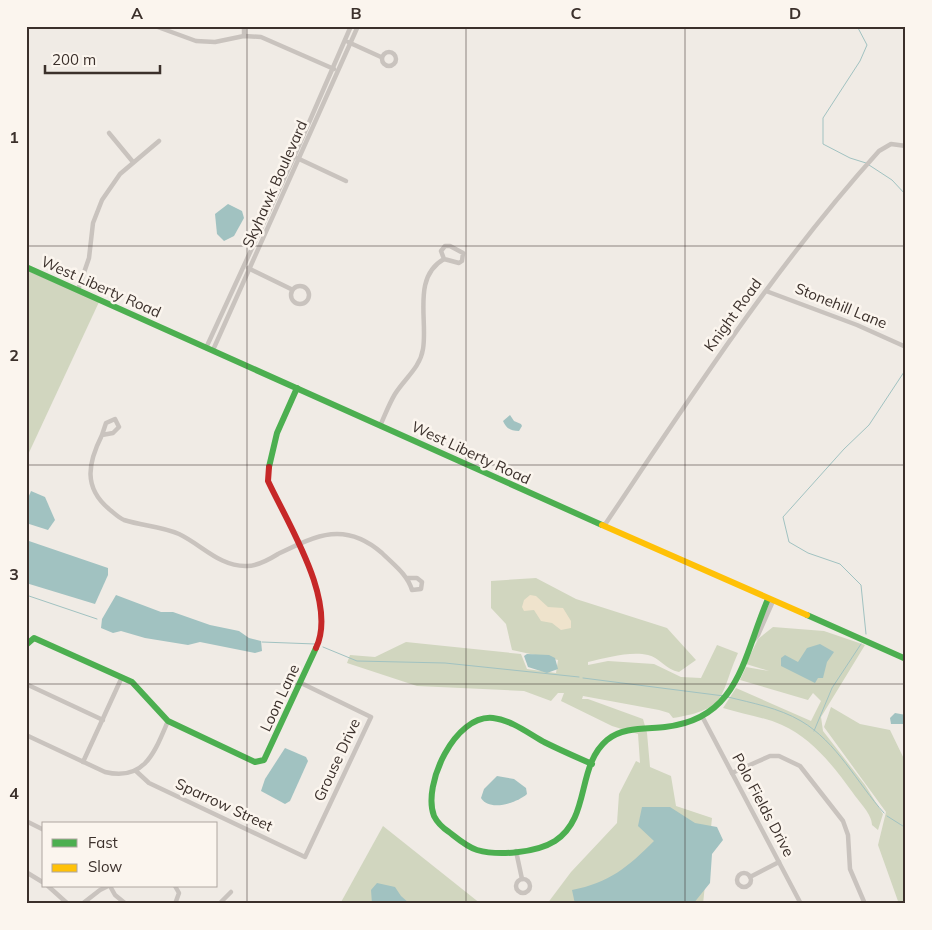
<svg xmlns="http://www.w3.org/2000/svg" width="932" height="930" viewBox="0 0 932 930" font-family="Mulish,sans-serif">
	<style>
		.green { fill: #d1d6bf }
		.sand { fill: #efe3cc }
		.water { fill: #a1c2c1 }
		.lines { fill: none; stroke-linecap: round; stroke-linejoin: round }
		.stream { stroke: #a1c2c1; stroke-width: 1 }
		.street { stroke: #c9c3be; stroke-width: 4.5 }
		.fast { stroke: #4caf50; stroke-width: 6 }
		.slow { stroke: #ffc107; stroke-width: 6 }
		.jam { stroke: #c62828; stroke-width: 6 }
		.grid { fill: none; stroke: #3b302b; stroke-width: 1; stroke-opacity: 0.55 }
		.labels { text-anchor: middle; stroke-width: 5; stroke-linejoin: round; paint-order: stroke }
		.street-label { font-size: 15px; fill: #3b302b; stroke: #fbf5ee }
		.neatline { fill: none; stroke: #3b302b; stroke-width: 2 }
		.grid-label { font-size: 16px; text-anchor: middle; font-weight: bold; fill: #3b302b }
	</style>
	<rect width="100%" height="100%" fill="#f0ebe5"/>
	<!-- green -->
	<g class="green">
		<path d="M 26,270 L 99,302 L 26,459 Z"/>
		<path d="M 536,578 L 576,599 L 667,628 L 696,660 L 679,672 C 666,670 659,657 648,655 C 630,651 606,658 588,662 L 588,665 L 608,661 L 654,664 L 681,677 L 701,678 L 717,645 L 738,653 C 719,696 729,709 673,718 L 669,713 L 659,710 L 583,696 L 582,699 L 588,699 L 643,719 L 647,733 L 650,767 L 671,776 L 676,806 L 712,818 L 703,904 L 547,904 L 571,872 L 617,823 L 619,794 L 636,761 L 640,763 L 638,734 L 612,726 L 561,701 L 564,693 L 558,693 L 551,701 L 524,691 L 417,686 L 347,663 L 350,655 L 375,657 L 406,642 L 521,654 L 527,669 L 556,673 L 558,660 L 512,650 L 506,624 L 491,608 L 491,581 Z"/>
		<path d="M 773,627 L 824,631 L 865,645 L 821,717 L 823,731 L 865,785 L 883,814 L 878,830 L 872,825 C 872,814 859,802 853,793 C 834,767 813,739 782,725 C 764,717 742,714 723,708 L 736,688 L 811,721 L 821,701 L 813,693 L 808,700 L 740,680 L 746,667 L 769,671 L 746,664 L 758,639 Z"/>
		<path d="M 831,707 L 860,724 L 890,730 L 906,763 L 906,904 L 899,904 L 878,845 L 886,812 L 824,727 Z"/>
		<path d="M 383,826 L 481,904 L 340,904 Z"/>
	</g>
	<!-- sand -->
	<path class="sand" d="M 530,595 L 536,596 L 548,607 L 563,608 L 571,621 L 571,628 L 561,630 L 552,623 L 541,621 L 534,610 L 524,611 L 522,607 L 524,600 Z"/>
	<!-- water -->
	<g class="water">
		<path d="M 228,204 L 242,211 L 244,218 L 234,236 L 224,241 L 217,234 L 215,214 Z"/>
		<path d="M 510,415 L 514,421 L 521,424 L 522,426 L 519,431 C 510,431 506,428 503,421 Z"/>
		<path d="M 31,491 L 45,497 L 55,520 L 48,530 L 26,523 L 26,503 Z"/>
		<path d="M 26,540 L 108,568 L 108,575 L 95,604 L 26,583 Z"/>
		<path d="M 116,595 L 161,612 L 173,612 L 210,625 L 239,631 L 249,638 L 261,641 L 262,651 L 255,653 L 200,642 L 188,645 L 145,638 L 121,631 L 113,633 L 101,628 L 102,619 Z"/>
		<path d="M 820,644 L 834,652 L 827,662 L 823,678 L 818,678 L 815,683 L 781,666 L 781,658 L 785,655 L 798,662 L 807,648 Z"/>
		<path d="M 527,654 L 549,655 L 555,658 L 558,669 L 547,673 L 528,667 L 524,656 Z"/>
		<path d="M 895,713 L 906,715 L 906,724 L 891,724 L 890,718 Z"/>
		<path d="M 285,748 L 306,757 L 308,761 L 290,801 L 285,804 L 261,791 L 265,779 Z"/>
		<path d="M 497,776 L 514,779 L 526,788 L 527,794 C 517,803 489,812 481,798 L 484,789 Z"/>
		<path d="M 642,807 L 670,807 L 695,823 L 717,827 L 723,840 L 712,854 L 710,883 L 693,904 L 575,904 L 572,890 C 609,883 628,867 654,841 L 638,826 Z"/>
		<path d="M 377,883 L 395,887 L 401,896 L 410,904 L 372,904 L 371,890 Z"/>
	</g>
	<g class="lines">
		<!-- stream -->
		<g class="stream">
			<path d="M 857,26 L 867,45 L 860,61 L 823,118 L 823,144 L 850,158 L 866,163"/>
			<path d="M 869,165 L 892,180 L 906,195"/>
			<path d="M 26,595 L 97,619"/>
			<path d="M 866,634 L 861,585 L 840,564 L 808,553 L 789,542 L 783,517 L 844,449 L 869,425 L 906,369"/>
			<path d="M 262,642 L 315,644"/>
			<path d="M 323,647 L 357,661 L 445,663 L 579,677"/>
			<path d="M 583,678 L 724,696"/>
			<path d="M 728,697 C 752,703 779,708 801,721 C 837,742 857,783 884,813"/>
			<path d="M 814,731 L 832,688 L 861,644"/>
			<path d="M 887,816 L 906,828"/>
		</g>
		<!-- street -->
		<g class="street">
			<path d="M 155,26 L 196,41 L 215,42 L 244,36 L 261,37 L 334,69"/>
			<path d="M 244,26 L 244,36"/>
			<path d="M 348,42 L 381,57"/>
			<circle cx="389" cy="59" r="7"/>
			<path d="M 109,133 L 133,162"/>
			<path d="M 297,158 L 346,181"/>
			<path d="M 248,268 L 291,289"/>
			<circle cx="300" cy="295" r="9"/>
			<path d="M 78,290 L 89,258 L 93,223 L 102,200 L 120,174 L 159,141"/>
			<path d="M 766,291 L 857,325 L 906,347"/>
			<path d="M 206,348 L 294,157 L 351,26"/>
			<path d="M 213,350 L 358,26"/>
			<path d="M 380,426 C 385,415 389,404 395,394 C 405,378 420,368 423,349 C 428,320 412,277 444,259 L 459,263 L 462,261 L 463,253 L 450,246 L 445,246 L 441,251 L 444,259"/>
			<path d="M 102,435 L 106,423 L 115,419 L 119,427 L 113,433 L 102,435 C 88,463 83,487 109,509 C 114,513 119,518 124,520 C 143,526 161,526 179,534 C 202,545 220,567 247,566 C 256,566 270,559 278,554 C 317,535 345,521 382,553 C 394,565 407,574 412,590 L 421,589 L 422,582 L 417,578 L 408,578"/>
			<path d="M 604,526 C 690,398 775,266 879,151 L 891,144 L 906,146"/>
			<path d="M 753,641 L 758,635 L 773,601"/>
			<path d="M 26,684 L 103,720"/>
			<path d="M 703,718 L 801,904"/>
			<path d="M 26,735 L 105,772 C 145,782 155,751 168,721"/>
			<path d="M 83,762 L 122,677"/>
			<path d="M 136,771 L 149,783 L 305,857 L 371,717 L 301,683"/>
			<path d="M 732,773 L 770,756 L 779,756 L 800,766 L 843,821 L 848,835 L 850,869 L 865,904"/>
			<path d="M 26,821 L 44,830"/>
			<path d="M 516,851 L 522,879"/>
			<path d="M 26,872 L 44,883"/>
			<circle cx="744" cy="880" r="7"/>
			<path d="M 750,877 L 779,862"/>
			<circle cx="523" cy="886" r="7"/>
			<path d="M 48,886 L 68,904"/>
			<path d="M 110,886 L 115,895 L 126,904"/>
			<path d="M 82,904 L 100,890 L 108,886"/>
			<path d="M 175,904 L 179,893 L 175,886"/>
			<path d="M 219,904 L 231,892"/>
		</g>
		<!-- fast -->
		<g class="fast">
			<path d="M 26,267 L 602,525"/>
			<path d="M 269,467 L 277,433 L 297,388"/>
			<path d="M 807,615 L 906,659"/>
			<path d="M 26,645 L 34,638 L 132,682 L 168,721 L 255,762 L 264,760 L 316,648"/>
			<path d="M 592,764 C 576,757 560,750 544,742 C 528,733 511,720 493,718 C 455,714 422,785 434,816 C 437,822 443,828 449,832 C 458,839 467,847 477,850 C 498,856 536,853 555,841 C 591,818 576,766 607,740 C 622,727 646,729 665,727 C 740,719 743,656 768,599"/>
		</g>
		<!-- slow -->
		<path class="slow" d="M 602,525 L 807,615"/>
		<!-- jam -->
		<path class="jam" d="M 269,467 L 268,481 C 288,524 338,602 316,648"/>
	</g>
	<!-- grid -->
	<path class="grid" d="M 247,26 L 247,904M 466,26 L 466,904M 685,26 L 685,904M 26,246 L 906,246M 26,465 L 906,465M 26,684 L 906,684"/>
	<g class="labels">
		<!-- street labels -->
		<g class="street-label">
			<text transform="translate(275 184) rotate(-66)" y="5">Skyhawk Boulevard</text>
			<text transform="translate(101 287) rotate(24)" y="5">West Liberty Road</text>
			<text transform="translate(841 306) rotate(22)" y="5">Stonehill Lane</text>
			<text transform="translate(733 315) rotate(-54)" y="5">Knight Road</text>
			<text transform="translate(471 453) rotate(25)" y="5">West Liberty Road</text>
			<text transform="translate(280 698) rotate(-65)" y="5">Loon Lane</text>
			<text transform="translate(337 760) rotate(-65)" y="5">Grouse Drive</text>
			<text transform="translate(224 805) rotate(25)" y="5">Sparrow Street</text>
			<text transform="translate(763 805) rotate(62)" y="5">Polo Fields Drive</text>
		</g>
	</g>
	<!-- border -->
	<rect width="932" height="930" fill="none" stroke="#fbf5ee" stroke-width="55"/>
	<!-- legend -->
	<rect x="42" y="822" width="175" height="65" fill="#fbf5ee" stroke="#aea6a0"/>
	<rect x="52" y="839" width="25" height="8" fill="#4caf50" stroke="#aea6a0"/>
	<text x="88" y="848" font-size="15" fill="#3b302b">Fast</text>
	<rect x="52" y="864" width="25" height="8" fill="#ffc107" stroke="#aea6a0"/>
	<text x="88" y="872" font-size="15" fill="#3b302b">Slow</text>
	<!-- scale -->
	<path d="M45 65v8h115v-8" fill="none" stroke="#3b302b" stroke-width="2.5"/>
	<text x="52" y="65" font-size="15" fill="#3b302b" stroke="#fbf5ee" stroke-width="4" paint-order="stroke">200 m</text>
	<rect x="28" y="28" width="876" height="874" class="neatline"/>
	<g class="grid-label">
		<text x="137" y="19">A</text>
		<text x="356" y="19">B</text>
		<text x="576" y="19">C</text>
		<text x="795" y="19">D</text>
		<text x="14" y="143">1</text>
		<text x="14" y="361">2</text>
		<text x="14" y="580">3</text>
		<text x="14" y="799">4</text>
	</g>
</svg>
